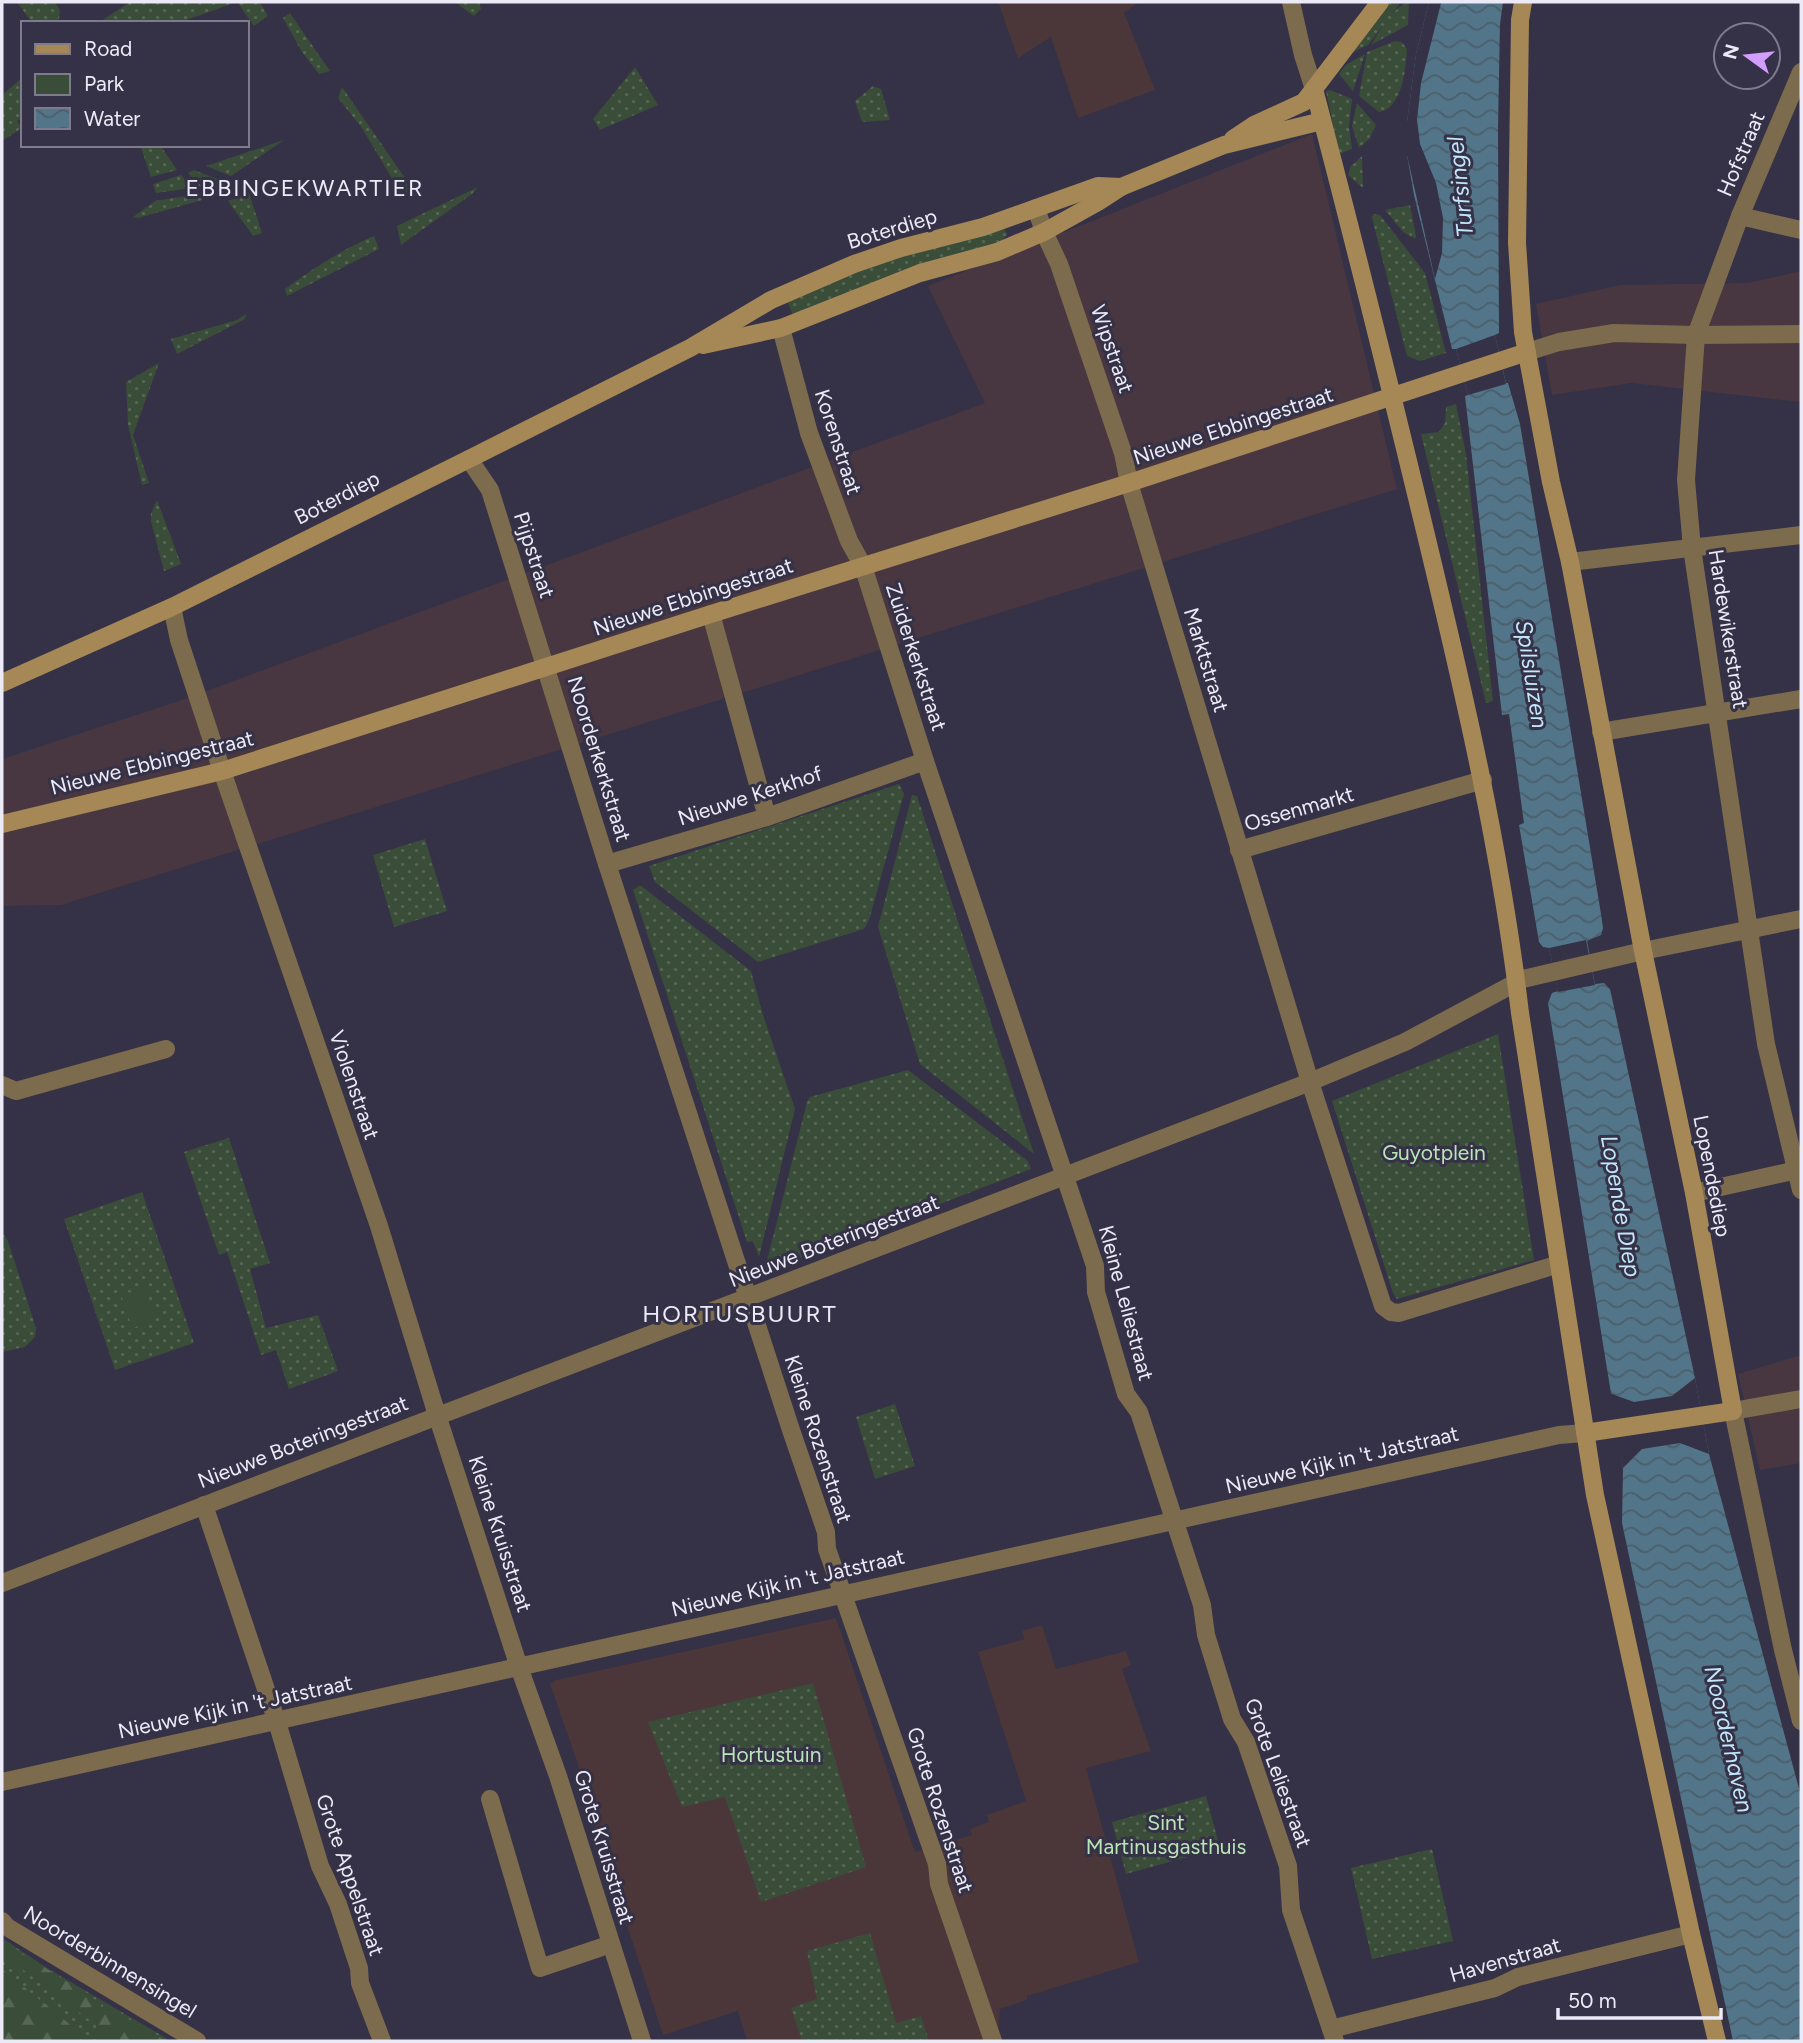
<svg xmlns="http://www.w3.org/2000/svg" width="1803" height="2043" viewBox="0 0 1803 2043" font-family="Figtree,sans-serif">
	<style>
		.commercial { fill: #483741 }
		.education { fill: #4b363a }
		.green { fill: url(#green-dots) }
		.forest { fill: url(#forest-firs) }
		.pitch { fill: #3a4d38 }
		.water { fill: url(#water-waves) }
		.pier { fill: #353146 }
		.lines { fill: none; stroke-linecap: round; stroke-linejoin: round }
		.street { stroke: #7d6b4d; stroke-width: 18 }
		.secondary { stroke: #a68857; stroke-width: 18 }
		.labels { text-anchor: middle; stroke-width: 6; stroke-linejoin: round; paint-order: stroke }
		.street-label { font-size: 21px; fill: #eceaf7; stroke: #353146 }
		.park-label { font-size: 21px; fill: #b9e6b6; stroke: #353146 }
		.water-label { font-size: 23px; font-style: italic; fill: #c2e6fc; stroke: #353146 }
		.neighbourhood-label { font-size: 23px; letter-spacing: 2px; fill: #eceaf7; stroke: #353146 }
		.quarter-label { font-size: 24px; letter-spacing: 2px; fill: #eceaf7; stroke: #353146 }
	</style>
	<defs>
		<pattern id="green-dots" width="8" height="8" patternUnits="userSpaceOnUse" patternTransform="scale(1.75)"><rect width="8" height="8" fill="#3a4d38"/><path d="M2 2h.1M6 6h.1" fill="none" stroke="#576756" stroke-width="1.8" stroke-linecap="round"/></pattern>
		<pattern id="forest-firs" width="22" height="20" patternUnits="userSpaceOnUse" patternTransform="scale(1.75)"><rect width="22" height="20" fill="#3a4d38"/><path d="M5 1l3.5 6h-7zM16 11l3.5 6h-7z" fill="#576756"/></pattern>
		<pattern id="water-waves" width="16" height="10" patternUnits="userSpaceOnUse" patternTransform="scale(1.75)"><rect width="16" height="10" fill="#527589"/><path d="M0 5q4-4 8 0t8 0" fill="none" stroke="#4c5e6a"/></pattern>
	</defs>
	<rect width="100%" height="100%" fill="#353146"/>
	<!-- commercial -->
	<g class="commercial">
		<path d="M 1312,134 L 1397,489 L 61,905 L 2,906 L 2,759 L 188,698 L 985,403 L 928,286 Z"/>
		<path d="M 1801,271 L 1801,402 L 1631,383 L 1552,395 L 1536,304 L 1620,285 L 1748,283 Z"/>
		<path d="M 1801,1355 L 1801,1463 L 1760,1470 L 1738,1374 Z"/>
	</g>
	<!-- education -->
	<g class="education">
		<path d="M 998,2 L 1139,2 L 1124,13 L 1155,90 L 1078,118 L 1051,37 L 1018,58 Z"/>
		<path d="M 836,1618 L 915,1852 L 972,1835 L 970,1829 L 989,1822 L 987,1815 L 1026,1801 L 978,1652 L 1024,1639 L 1022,1631 L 1042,1625 L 1056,1669 L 1126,1651 L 1131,1665 L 1122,1669 L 1151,1751 L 1086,1768 L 1139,1962 L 1027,1996 L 1027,2000 L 1000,2009 L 997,2041 L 747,2041 L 738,2011 L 663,2035 L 580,1782 L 578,1764 L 550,1684 L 556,1680 Z"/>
	</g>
	<!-- green -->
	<g class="green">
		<path d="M 17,2 L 55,2 L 60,10 L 59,19 L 55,23 L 32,23 Z"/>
		<path d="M 130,2 L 260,2 L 268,16 L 254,26 L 237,2 L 178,23 L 98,23 Z"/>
		<path d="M 455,2 L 479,2 L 481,9 L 474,16 Z"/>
		<path d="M 1390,2 L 1401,2 L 1368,45 L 1353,52 Z"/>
		<path d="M 1409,2 L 1408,25 L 1371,45 C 1381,29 1391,8 1409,2 Z"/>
		<path d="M 290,13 L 330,71 L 319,74 L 302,52 L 283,18 Z"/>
		<path d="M 1395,41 L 1402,42 L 1407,49 C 1406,68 1402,109 1379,112 L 1359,96 L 1367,52 Z"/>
		<path d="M 1365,54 L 1353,91 L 1339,74 L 1346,65 Z"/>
		<path d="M 635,67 L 658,105 L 600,130 L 593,119 Z"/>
		<path d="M 23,77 L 23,117 L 17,121 L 22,128 L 2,141 L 2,95 Z"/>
		<path d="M 873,86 L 881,89 L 890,120 L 862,122 L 855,101 Z"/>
		<path d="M 342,87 L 414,191 L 403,197 L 362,128 L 338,98 Z"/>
		<path d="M 1330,90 L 1352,99 L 1349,126 L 1352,149 L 1339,154 L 1326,91 Z"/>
		<path d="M 1357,103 L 1376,125 L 1369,139 L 1359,148 L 1352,126 Z"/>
		<path d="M 284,140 L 231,176 L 206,166 Z"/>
		<path d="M 140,145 L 160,145 L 177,170 L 151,177 Z"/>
		<path d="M 1362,156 L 1363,188 L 1348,175 L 1351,166 Z"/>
		<path d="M 194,170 L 240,188 L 210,198 L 188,173 Z"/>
		<path d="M 181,175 L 192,188 L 156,193 L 153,184 Z"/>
		<path d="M 478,187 L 472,194 L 401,245 L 397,226 Z"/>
		<path d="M 249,193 L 262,233 L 253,236 L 228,201 Z"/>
		<path d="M 198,194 L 202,200 L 138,218 L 133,217 L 155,201 Z"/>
		<path d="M 1410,205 L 1416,236 L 1415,239 L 1403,232 L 1385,210 Z"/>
		<path d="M 1373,214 L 1380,215 L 1425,273 L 1446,353 L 1420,361 L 1407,356 L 1372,218 Z"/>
		<path d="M 1003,227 L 1007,234 L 1001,243 L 793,316 L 787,300 L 853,270 Z"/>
		<path d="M 374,236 L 379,249 L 287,296 L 285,289 C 314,268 341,250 374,236 Z"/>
		<path d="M 246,314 L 245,319 L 177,354 L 171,339 L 237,320 Z"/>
		<path d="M 159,363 L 133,435 L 149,483 L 142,485 L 128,425 L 126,382 Z"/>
		<path d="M 1456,404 L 1466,454 L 1493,701 L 1486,703 L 1421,434 L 1439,432 L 1445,423 L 1446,407 Z"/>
		<path d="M 157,500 L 181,564 L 164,571 L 151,521 L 151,513 Z"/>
		<path d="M 899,784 L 904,794 L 869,920 L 864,929 L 758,962 L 655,882 L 649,866 Z"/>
		<path d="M 912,795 L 917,796 L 1034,1154 L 920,1064 L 878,927 Z"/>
		<path d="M 425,839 L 447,911 L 394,927 L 373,855 Z"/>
		<path d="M 640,885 L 751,971 L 763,1015 L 795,1109 L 759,1257 L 753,1241 L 747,1242 L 633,890 Z"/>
		<path d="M 1498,1034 L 1534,1260 L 1397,1299 L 1393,1293 L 1332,1101 Z"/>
		<path d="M 908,1070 L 1028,1161 L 1031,1169 L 771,1269 L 767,1261 L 772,1241 L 807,1102 L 810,1097 Z"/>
		<path d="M 229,1138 L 270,1263 L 250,1269 L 266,1328 L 318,1315 L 338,1371 L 289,1389 L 276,1350 L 261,1355 L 227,1252 L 219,1255 L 184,1152 Z"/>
		<path d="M 142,1192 L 194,1343 L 115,1370 L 64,1219 Z"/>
		<path d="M 2,1232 L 8,1241 L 36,1328 L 35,1337 L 25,1347 L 2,1352 Z"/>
		<path d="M 895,1404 L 915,1466 L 875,1479 L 856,1417 Z"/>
		<path d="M 813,1683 L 866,1867 L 761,1902 L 725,1797 L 682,1807 L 648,1722 Z"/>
		<path d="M 1206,1796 L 1220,1848 L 1126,1874 L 1112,1822 Z"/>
		<path d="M 1432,1849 L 1453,1941 L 1372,1959 L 1351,1868 Z"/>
		<path d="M 870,1933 L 896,2023 L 921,2016 L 929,2041 L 802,2041 L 791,2008 L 817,1999 L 807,1951 Z"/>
		<path d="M 2,1938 L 47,1968 L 171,2041 L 2,2041 Z"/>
	</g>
	<!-- forest -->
	<g class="forest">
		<path d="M 2,1940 L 102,2004 L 92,2022 L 2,1954 Z"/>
		<path d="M 2,1969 L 78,2031 L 79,2041 L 2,2041 Z"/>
		<path d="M 106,2006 L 166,2041 L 105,2041 L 97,2036 L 95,2031 Z"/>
	</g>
	<!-- pitch -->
	<path class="pitch" d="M 145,1288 L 155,1321 L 132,1328 L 121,1295 Z"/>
	<!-- water -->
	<path class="water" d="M 1429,2 L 1503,2 L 1500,24 L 1498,128 L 1499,333 L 1495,335 L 1506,383 L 1508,383 L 1520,424 L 1601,914 L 1603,928 L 1601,935 L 1587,941 L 1595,984 L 1604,983 L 1610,989 L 1695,1378 L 1709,1454 L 1801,1796 L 1801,2041 L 1733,2041 L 1622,1523 L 1623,1468 L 1548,1003 L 1552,993 L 1558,991 L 1549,948 L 1543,947 L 1539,942 L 1519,825 L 1524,823 L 1509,714 L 1502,715 L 1465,396 L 1468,395 L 1456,349 L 1452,349 L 1414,195 L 1407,155 L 1407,122 L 1416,54 Z"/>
	<!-- pier -->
	<g class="pier">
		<path d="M 1429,2 L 1441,3 L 1421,83 L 1417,120 L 1420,144 L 1436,183 L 1443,218 L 1442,253 L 1435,279 L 1407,155 L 1407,122 L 1416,54 Z"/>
		<path d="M 1495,335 L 1506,384 L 1468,395 L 1456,349 Z"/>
		<path d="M 1586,940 L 1595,985 L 1558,992 L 1549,948 Z"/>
		<path d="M 1695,1378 L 1709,1454 L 1680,1443 L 1642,1449 L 1623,1468 L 1609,1393 L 1634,1402 L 1672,1396 Z"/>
	</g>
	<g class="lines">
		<!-- street -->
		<g class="street">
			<path d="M 1291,2 L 1303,55 L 1314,89"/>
			<path d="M 1801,72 L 1740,216 L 1696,335 L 1686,480 L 1692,548 L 1766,1044 L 1801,1190"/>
			<path d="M 1036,208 L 1044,232 L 1059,264 L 1123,453 L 1129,483 L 1310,1082 L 1383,1306 L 1391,1312 L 1399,1313 L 1559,1264"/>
			<path d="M 1740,216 L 1801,230"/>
			<path d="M 781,328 L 809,433 L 849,541 L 863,566 L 925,761"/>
			<path d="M 1527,352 L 1559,342 L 1614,333 L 1696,335 L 1801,334"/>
			<path d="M 469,459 L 490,490 L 607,864"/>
			<path d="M 1570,562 L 1801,535"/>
			<path d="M 172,607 L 179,640 L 222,771 L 379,1226 L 437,1415 L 519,1667 L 558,1776 L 642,2041"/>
			<path d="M 711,614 L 767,817"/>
			<path d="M 1601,732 L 1801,699"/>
			<path d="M 1239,850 L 1483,780"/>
			<path d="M 2,1085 L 16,1091 L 166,1049"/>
			<path d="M 1694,1193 L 1797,1170"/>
			<path d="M 1801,1399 L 1733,1411 L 1783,1650 L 1801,1721"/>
			<path d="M 204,1505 L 277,1722 L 320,1866 L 338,1904 L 359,1968 L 360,1983 L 382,2041"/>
			<path d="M 2,1583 L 1310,1082 L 1405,1042 L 1523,979 L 1643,951 L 1801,919"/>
			<path d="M 2,1782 L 1559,1435 L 1585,1433"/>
			<path d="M 490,1799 L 540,1968 L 611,1944"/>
			<path d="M 2,1921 L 7,1927 L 197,2041"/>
			<path d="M 1331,2029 L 1495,1988 L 1518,1977 L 1691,1934"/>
			<path d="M 993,2041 L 939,1884 L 937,1864 L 827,1549 L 826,1532 L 791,1430 L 607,864 L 767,817 L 925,761 L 1095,1266 L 1096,1292 L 1126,1394 L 1139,1412 L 1202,1605 L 1206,1635 L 1232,1719 L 1246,1742 L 1288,1866 L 1291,1910 L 1335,2041"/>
		</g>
		<!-- secondary -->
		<g class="secondary">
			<path d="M 1523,2 L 1520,20 L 1517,243 L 1523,332 L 1551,482 L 1570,562 L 1643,951 L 1694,1193 L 1733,1411 L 1585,1433"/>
			<path d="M 1314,89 C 1353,237 1390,386 1426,535 C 1464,693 1501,851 1520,1013 L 1595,1495 L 1691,1934 L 1717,2041"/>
			<path d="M 1233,139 L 1254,125 L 1304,102 L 1380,2"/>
			<path d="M 703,345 L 781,328 L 920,273 L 997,252 L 1044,232 L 1098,202 L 1121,187 L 1224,145 L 1322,121"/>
			<path d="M 2,683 L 172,607 L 469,459 L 690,348 L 771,300 L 854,264 L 901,248 L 983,227 L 1098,186 L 1121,187"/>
			<path d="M 2,824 L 222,771 L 711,614 L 1129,483 L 1527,352"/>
		</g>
	</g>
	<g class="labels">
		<!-- street labels -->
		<g class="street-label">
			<text transform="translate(1741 154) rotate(-67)" y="7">Hofstraat</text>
			<text transform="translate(892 229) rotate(-17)" y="7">Boterdiep</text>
			<text transform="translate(1112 349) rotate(71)" y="7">Wipstraat</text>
			<text transform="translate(1233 426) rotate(-18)" y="7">Nieuwe Ebbingestraat</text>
			<text transform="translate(838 442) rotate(72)" y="7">Korenstraat</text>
			<text transform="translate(337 498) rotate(-27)" y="7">Boterdiep</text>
			<text transform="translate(534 555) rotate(72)" y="7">Pijpstraat</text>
			<text transform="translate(693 597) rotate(-18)" y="7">Nieuwe Ebbingestraat</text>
			<text transform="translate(1728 629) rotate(81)" y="7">Hardewikerstraat</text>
			<text transform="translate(916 657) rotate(72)" y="7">Zuiderkerkstraat</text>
			<text transform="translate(1206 660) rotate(73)" y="7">Marktstraat</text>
			<text transform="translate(599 759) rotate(73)" y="7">Noorderkerkstraat</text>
			<text transform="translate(152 763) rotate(-14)" y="7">Nieuwe Ebbingestraat</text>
			<text transform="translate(750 796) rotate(-18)" y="7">Nieuwe Kerkhof</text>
			<text transform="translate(1299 809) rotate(-16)" y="7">Ossenmarkt</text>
			<text transform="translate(354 1085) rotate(71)" y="7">Violenstraat</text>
			<text transform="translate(1712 1176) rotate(79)" y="7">Lopendediep</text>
			<text transform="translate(834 1241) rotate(-21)" y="7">Nieuwe Boteringestraat</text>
			<text transform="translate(1126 1303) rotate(75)" y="7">Kleine Leliestraat</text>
			<text transform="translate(818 1439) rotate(72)" y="7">Kleine Rozenstraat</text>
			<text transform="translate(303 1442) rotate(-21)" y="7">Nieuwe Boteringestraat</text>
			<text transform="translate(1342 1460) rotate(-13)" y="7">Nieuwe Kijk in 't Jatstraat</text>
			<text transform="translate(500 1534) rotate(72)" y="7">Kleine Kruisstraat</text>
			<text transform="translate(788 1583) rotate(-13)" y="7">Nieuwe Kijk in 't Jatstraat</text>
			<text transform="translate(235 1707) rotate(-12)" y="7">Nieuwe Kijk in 't Jatstraat</text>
			<text transform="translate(1278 1773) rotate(70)" y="7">Grote Leliestraat</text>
			<text transform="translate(940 1810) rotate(72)" y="7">Grote Rozenstraat</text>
			<text transform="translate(604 1847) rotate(73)" y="7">Grote Kruisstraat</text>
			<text transform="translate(350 1875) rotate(71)" y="7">Grote Appelstraat</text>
			<text transform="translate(1505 1960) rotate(-16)" y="7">Havenstraat</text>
			<text transform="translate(110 1962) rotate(31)" y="7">Noorderbinnensingel</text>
		</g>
		<!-- park labels -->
		<g class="park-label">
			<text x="1434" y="1160">Guyotplein</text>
			<text x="771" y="1762">Hortustuin</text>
			<text x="1166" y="1830">Sint<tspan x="1166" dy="24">Martinusgasthuis</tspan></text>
		</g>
		<!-- water labels -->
		<g class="water-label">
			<text transform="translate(1460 187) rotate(-96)" y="8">Turfsingel</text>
			<text transform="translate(1532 674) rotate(81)" y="8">Spilsluizen</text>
			<text transform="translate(1621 1206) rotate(80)" y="8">Lopende Diep</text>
			<text transform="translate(1729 1739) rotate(77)" y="8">Noorderhaven</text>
		</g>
		<!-- neighbourhood labels -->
		<g class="neighbourhood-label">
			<text x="305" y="196">EBBINGEKWARTIER</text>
		</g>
		<!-- quarter labels -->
		<g class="quarter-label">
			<text x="740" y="1322">HORTUSBUURT</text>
		</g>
	</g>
	<!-- border -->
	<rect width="1803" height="2043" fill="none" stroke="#eceaf7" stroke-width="7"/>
	<!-- legend -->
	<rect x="21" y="21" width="228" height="126" fill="#353146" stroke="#7e7b8d" stroke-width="2"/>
	<rect x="35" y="44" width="35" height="10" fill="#a68857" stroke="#7e7b8d" stroke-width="2"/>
	<text x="84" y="56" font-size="21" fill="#eceaf7">Road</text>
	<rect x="35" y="74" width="35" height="21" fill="#3a4d38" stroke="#7e7b8d" stroke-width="2"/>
	<text x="84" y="91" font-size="21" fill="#eceaf7">Park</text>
	<rect x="35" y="108" width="35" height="21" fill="url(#water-waves)" stroke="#7e7b8d" stroke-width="2"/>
	<text x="84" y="126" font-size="21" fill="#eceaf7">Water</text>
	<!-- north arrow -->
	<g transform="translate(1747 56) rotate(285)"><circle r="33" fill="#353146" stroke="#7e7b8d" stroke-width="2"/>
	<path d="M0-5L12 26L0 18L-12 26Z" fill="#d29dfd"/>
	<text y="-10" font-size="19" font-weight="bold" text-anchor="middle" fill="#eceaf7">N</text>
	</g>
	<!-- scale -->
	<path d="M1558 2008v10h163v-10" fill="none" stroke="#eceaf7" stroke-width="3.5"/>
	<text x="1568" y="2008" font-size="21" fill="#eceaf7" stroke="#353146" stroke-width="5" paint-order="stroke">50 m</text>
</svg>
